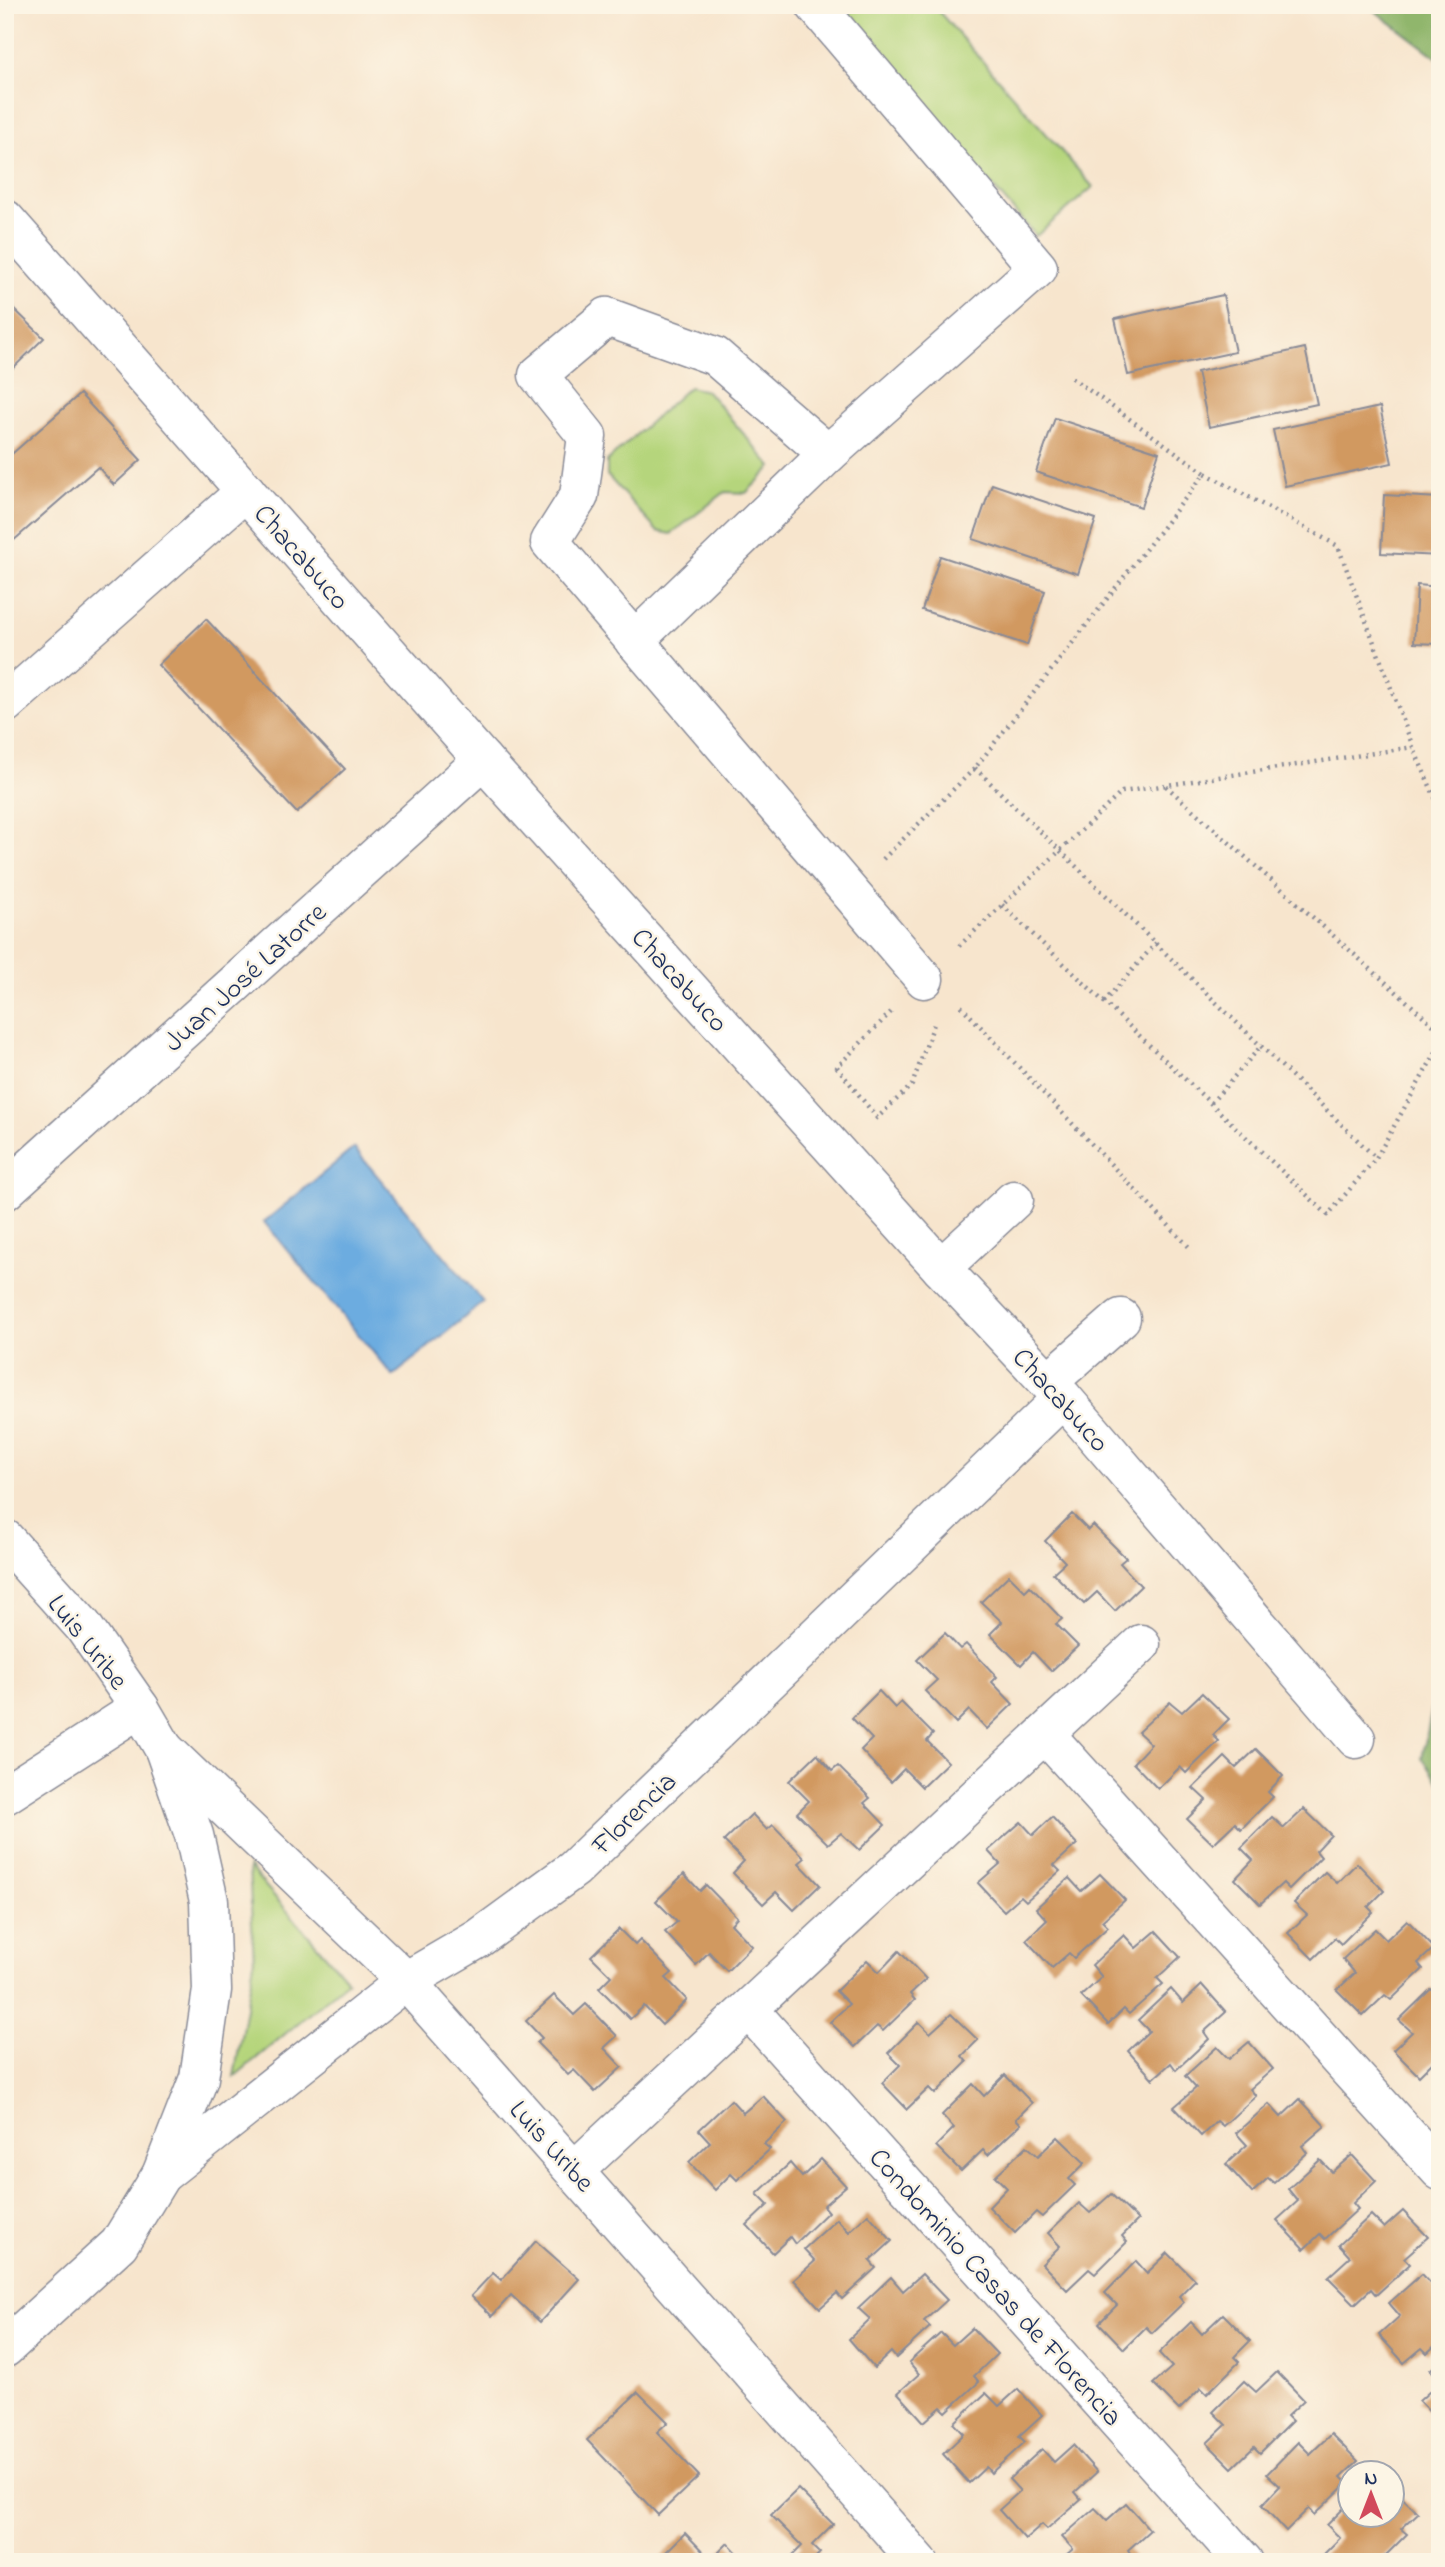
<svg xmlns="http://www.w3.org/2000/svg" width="1445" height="2567" viewBox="0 0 1445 2567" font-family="'Indie Flower',sans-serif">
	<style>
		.green { fill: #b5d57c; stroke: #68826d; stroke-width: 2 }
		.forest { fill: #90b66c; stroke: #567265; stroke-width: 2 }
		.water { fill: #6cace0; stroke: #446e9f; stroke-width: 2 }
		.building { fill: #d19961 }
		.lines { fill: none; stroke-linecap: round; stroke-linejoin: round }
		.minor-casing { stroke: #898a96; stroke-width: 41 }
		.path { stroke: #898a96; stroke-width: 4.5; stroke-dasharray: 2 5; stroke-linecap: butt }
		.minor { stroke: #fff; stroke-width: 38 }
		.labels { text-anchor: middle; stroke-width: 5; stroke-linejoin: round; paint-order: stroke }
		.street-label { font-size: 28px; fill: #1b2f5e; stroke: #fcf5e5 }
	</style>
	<rect width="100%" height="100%" fill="#fcf5e5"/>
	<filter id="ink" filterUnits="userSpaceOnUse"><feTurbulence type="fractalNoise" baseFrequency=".0143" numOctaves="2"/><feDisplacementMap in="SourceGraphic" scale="14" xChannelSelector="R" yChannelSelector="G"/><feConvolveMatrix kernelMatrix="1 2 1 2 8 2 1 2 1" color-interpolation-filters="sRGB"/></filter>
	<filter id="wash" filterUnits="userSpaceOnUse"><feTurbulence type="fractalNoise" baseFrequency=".00686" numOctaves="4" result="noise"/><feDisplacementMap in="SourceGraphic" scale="28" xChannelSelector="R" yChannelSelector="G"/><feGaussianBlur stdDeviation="1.57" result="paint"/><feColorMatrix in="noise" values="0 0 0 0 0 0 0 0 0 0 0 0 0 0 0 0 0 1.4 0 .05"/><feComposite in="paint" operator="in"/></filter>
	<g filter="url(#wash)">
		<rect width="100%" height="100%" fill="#f7e5cd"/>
		<!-- green -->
		<g class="green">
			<path d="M 858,5 L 933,5 L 1093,187 L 1036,236 L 844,17 Z"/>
			<path d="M 689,387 L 707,391 L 772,467 L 746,493 L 725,492 L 671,534 L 657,531 L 607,475 L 607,461 Z"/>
			<path d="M 249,1867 L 348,1981 L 234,2077 L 254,1962 Z"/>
		</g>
		<!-- forest -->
		<g class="forest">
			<path d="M 1367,5 L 1440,5 L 1440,60 Z"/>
			<path d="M 1440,1669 L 1440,1783 L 1422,1758 Z"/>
		</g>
		<!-- water -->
		<path class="water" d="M 354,1148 L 483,1302 L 393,1376 L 264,1222 Z"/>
		<g id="blocks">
			<!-- building -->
			<g class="building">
				<path d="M 1223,295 L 1235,352 L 1128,375 L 1115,319 Z"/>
				<path d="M 5,300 L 44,338 L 5,376 Z"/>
				<path d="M 1305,348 L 1317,404 L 1209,427 L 1197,372 Z"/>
				<path d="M 80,394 L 141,460 L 114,485 L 98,467 L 5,548 L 5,460 Z"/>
				<path d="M 1380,407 L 1392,463 L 1285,486 L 1273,430 Z"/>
				<path d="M 1055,418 L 1159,452 L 1141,507 L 1036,472 Z"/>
				<path d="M 992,484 L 1096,519 L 1078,574 L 973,539 Z"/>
				<path d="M 1384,495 L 1440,498 L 1440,556 L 1381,553 Z"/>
				<path d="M 940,556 L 1045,591 L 1027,645 L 922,610 Z"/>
				<path d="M 1417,585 L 1440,587 L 1440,644 L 1414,643 Z"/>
				<path d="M 206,619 L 345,769 L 297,813 L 158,665 Z"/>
				<path d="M 1072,1514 L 1088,1530 L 1093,1525 L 1126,1558 L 1120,1563 L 1141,1586 L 1115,1611 L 1097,1592 L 1084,1604 L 1053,1573 L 1065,1562 L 1045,1541 Z"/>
				<path d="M 1009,1575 L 1025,1591 L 1030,1586 L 1062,1619 L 1056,1624 L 1078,1646 L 1051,1671 L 1033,1652 L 1021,1665 L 990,1634 L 1002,1622 L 981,1602 Z"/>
				<path d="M 945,1633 L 960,1649 L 966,1644 L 997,1677 L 992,1682 L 1013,1704 L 987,1729 L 969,1710 L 956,1723 L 925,1691 L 937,1680 L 917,1660 Z"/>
				<path d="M 879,1691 L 895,1708 L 901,1702 L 933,1734 L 927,1741 L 948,1762 L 922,1787 L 904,1769 L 891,1782 L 861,1750 L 872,1739 L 852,1718 Z"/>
				<path d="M 1202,1693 L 1229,1719 L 1213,1735 L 1219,1741 L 1186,1773 L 1180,1767 L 1158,1789 L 1133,1763 L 1151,1744 L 1138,1732 L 1170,1702 L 1182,1712 Z"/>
				<path d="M 1256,1749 L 1283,1776 L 1268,1792 L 1273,1797 L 1241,1829 L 1235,1823 L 1213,1844 L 1187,1819 L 1206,1800 L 1193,1788 L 1225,1757 L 1236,1768 Z"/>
				<path d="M 817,1754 L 832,1771 L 838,1766 L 870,1798 L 864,1803 L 885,1825 L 859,1850 L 841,1833 L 828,1844 L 797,1813 L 809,1801 L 789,1781 Z"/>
				<path d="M 1304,1809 L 1331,1835 L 1316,1851 L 1321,1857 L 1289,1889 L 1283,1883 L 1260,1904 L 1235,1879 L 1253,1860 L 1241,1848 L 1272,1817 L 1284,1828 Z"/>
				<path d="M 752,1814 L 767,1830 L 773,1825 L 805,1858 L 799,1863 L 820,1885 L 794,1910 L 776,1892 L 763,1904 L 733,1873 L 744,1861 L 724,1841 Z"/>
				<path d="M 1052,1817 L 1077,1844 L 1054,1865 L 1060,1871 L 1026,1901 L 1021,1896 L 1004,1911 L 978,1883 L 1000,1864 L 988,1851 L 1021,1822 L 1033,1835 Z"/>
				<path d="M 1357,1863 L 1384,1891 L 1368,1907 L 1373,1912 L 1341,1944 L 1335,1938 L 1313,1959 L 1288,1933 L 1307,1915 L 1294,1903 L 1325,1872 L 1337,1883 Z"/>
				<path d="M 684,1874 L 700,1891 L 706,1885 L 737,1917 L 731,1924 L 752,1946 L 727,1971 L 709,1952 L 696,1965 L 665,1932 L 677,1922 L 656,1901 Z"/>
				<path d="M 1100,1874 L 1125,1900 L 1102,1921 L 1108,1927 L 1074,1958 L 1069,1953 L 1052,1968 L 1026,1940 L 1047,1920 L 1036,1908 L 1069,1878 L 1081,1891 Z"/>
				<path d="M 1407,1920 L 1434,1948 L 1418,1963 L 1423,1969 L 1391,2000 L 1385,1995 L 1363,2016 L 1337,1990 L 1355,1973 L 1343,1959 L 1375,1929 L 1386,1940 Z"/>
				<path d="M 619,1929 L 635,1945 L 640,1940 L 672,1973 L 666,1978 L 687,2000 L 662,2025 L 644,2006 L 630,2019 L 599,1988 L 611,1976 L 591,1956 Z"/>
				<path d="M 1156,1931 L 1180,1957 L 1157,1978 L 1163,1984 L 1129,2014 L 1124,2009 L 1108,2024 L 1081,1996 L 1102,1977 L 1092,1965 L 1124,1935 L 1136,1948 Z"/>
				<path d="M 899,1951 L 926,1979 L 910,1994 L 915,2000 L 883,2031 L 877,2026 L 855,2047 L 830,2022 L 849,2004 L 836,1991 L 867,1960 L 879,1972 Z"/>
				<path d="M 1202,1985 L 1226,2012 L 1204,2032 L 1209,2039 L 1176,2070 L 1171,2063 L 1153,2079 L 1128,2051 L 1149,2031 L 1138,2020 L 1171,1989 L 1183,2003 Z"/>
				<path d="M 1431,1989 L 1440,1998 L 1440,2055 L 1419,2076 L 1393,2050 L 1412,2032 L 1399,2020 Z"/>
				<path d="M 554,1995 L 574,2015 L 586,2004 L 617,2036 L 604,2048 L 622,2067 L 595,2092 L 574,2070 L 568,2075 L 537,2043 L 542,2038 L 526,2021 Z"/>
				<path d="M 951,2014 L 978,2040 L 962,2056 L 967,2062 L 935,2094 L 929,2088 L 907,2109 L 882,2083 L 900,2065 L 888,2053 L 919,2022 L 930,2033 Z"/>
				<path d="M 1249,2042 L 1273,2069 L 1250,2089 L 1256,2096 L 1223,2126 L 1217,2121 L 1201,2136 L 1174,2107 L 1196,2088 L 1185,2076 L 1217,2047 L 1229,2059 Z"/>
				<path d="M 1005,2075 L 1032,2103 L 1016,2119 L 1021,2124 L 988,2155 L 983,2150 L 961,2171 L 936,2146 L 954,2128 L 942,2115 L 973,2084 L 984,2096 Z"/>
				<path d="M 763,2096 L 787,2122 L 764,2144 L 770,2149 L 737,2180 L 731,2174 L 715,2190 L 689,2162 L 710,2142 L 699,2130 L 731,2100 L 743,2113 Z"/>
				<path d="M 1300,2099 L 1325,2126 L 1302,2146 L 1307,2153 L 1274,2183 L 1268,2178 L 1252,2193 L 1226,2164 L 1247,2145 L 1236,2133 L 1269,2104 L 1281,2117 Z"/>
				<path d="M 1058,2137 L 1085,2163 L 1069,2179 L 1075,2185 L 1042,2217 L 1036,2212 L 1015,2233 L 989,2207 L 1007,2188 L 995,2176 L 1027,2146 L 1038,2156 Z"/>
				<path d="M 1352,2155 L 1376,2181 L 1353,2203 L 1358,2209 L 1325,2239 L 1320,2234 L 1304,2249 L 1277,2220 L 1298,2201 L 1288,2189 L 1320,2160 L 1332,2172 Z"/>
				<path d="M 821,2159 L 846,2186 L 823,2206 L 828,2212 L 795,2244 L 790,2237 L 773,2253 L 747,2225 L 768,2205 L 757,2194 L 790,2163 L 802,2177 Z"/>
				<path d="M 1111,2194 L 1138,2220 L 1122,2236 L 1127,2242 L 1095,2274 L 1089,2269 L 1067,2290 L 1042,2264 L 1060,2246 L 1048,2233 L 1079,2203 L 1090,2213 Z"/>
				<path d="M 1403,2211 L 1428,2237 L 1404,2258 L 1410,2264 L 1376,2295 L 1371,2289 L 1355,2304 L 1328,2277 L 1350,2257 L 1339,2245 L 1371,2215 L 1384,2228 Z"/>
				<path d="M 868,2214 L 892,2241 L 870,2261 L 876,2268 L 842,2299 L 837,2293 L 820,2308 L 794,2280 L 815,2261 L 804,2249 L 837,2219 L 849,2232 Z"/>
				<path d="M 536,2241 L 579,2279 L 540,2322 L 511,2295 L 492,2316 L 471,2296 L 493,2273 L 501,2280 Z"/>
				<path d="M 1168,2253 L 1195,2280 L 1179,2296 L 1184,2302 L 1152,2333 L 1146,2327 L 1124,2349 L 1099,2323 L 1117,2305 L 1105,2293 L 1136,2261 L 1147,2273 Z"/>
				<path d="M 922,2274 L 947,2300 L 924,2321 L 930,2327 L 896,2358 L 891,2352 L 874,2368 L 849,2339 L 870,2319 L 858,2308 L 891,2277 L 903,2291 Z"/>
				<path d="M 1422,2274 L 1434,2287 L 1440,2281 L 1440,2341 L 1427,2353 L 1422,2348 L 1404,2363 L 1379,2335 L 1400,2316 L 1389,2303 Z"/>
				<path d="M 1223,2314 L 1250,2341 L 1234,2357 L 1239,2362 L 1207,2394 L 1201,2388 L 1179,2410 L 1153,2384 L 1172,2367 L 1159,2353 L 1191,2322 L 1202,2334 Z"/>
				<path d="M 972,2328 L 997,2354 L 974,2376 L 979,2382 L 946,2412 L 941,2407 L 924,2422 L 898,2393 L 919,2374 L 909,2362 L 941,2333 L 953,2345 Z"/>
				<path d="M 1440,2361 L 1440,2381 L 1430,2370 Z"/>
				<path d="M 1277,2372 L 1304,2400 L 1287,2416 L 1292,2421 L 1260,2453 L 1254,2447 L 1232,2468 L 1207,2443 L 1226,2425 L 1213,2412 L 1244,2381 L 1256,2392 Z"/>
				<path d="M 1440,2382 L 1440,2423 L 1419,2401 Z"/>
				<path d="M 1018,2389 L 1042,2415 L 1019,2436 L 1025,2442 L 991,2473 L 986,2467 L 969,2483 L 943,2454 L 964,2434 L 954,2423 L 986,2393 L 999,2406 Z"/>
				<path d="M 638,2392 L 668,2422 L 657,2432 L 699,2476 L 658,2515 L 587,2440 Z"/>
				<path d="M 1331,2434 L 1358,2461 L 1341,2477 L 1347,2483 L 1314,2515 L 1309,2508 L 1286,2531 L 1262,2505 L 1280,2486 L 1267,2474 L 1298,2442 L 1310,2454 Z"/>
				<path d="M 1073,2445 L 1097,2472 L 1075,2492 L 1081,2499 L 1047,2529 L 1042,2524 L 1025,2539 L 999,2510 L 1020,2491 L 1009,2479 L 1042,2449 L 1054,2462 Z"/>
				<path d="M 1392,2488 L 1418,2513 L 1401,2529 L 1407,2534 L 1379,2562 L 1326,2562 L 1321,2557 L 1340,2538 L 1327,2525 L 1350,2502 L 1350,2514 L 1392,2514 Z"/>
				<path d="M 798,2489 L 833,2524 L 812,2545 L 820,2553 L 811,2562 L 786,2562 L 802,2546 L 771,2515 Z"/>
				<path d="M 1126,2503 L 1150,2530 L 1128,2550 L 1133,2557 L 1127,2562 L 1058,2562 L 1073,2549 L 1062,2537 L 1095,2508 L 1107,2520 Z"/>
				<path d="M 685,2533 L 711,2560 L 728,2543 L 746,2562 L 656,2562 Z"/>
			</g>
		</g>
	</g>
	<g filter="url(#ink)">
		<use href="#blocks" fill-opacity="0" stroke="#898a96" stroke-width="2"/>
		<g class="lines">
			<!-- minor casing -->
			<g class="minor-casing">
				<g id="minor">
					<path d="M 5,219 L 483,760 L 941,1268 L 1063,1398 L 1356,1739"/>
					<path d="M 828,454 L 715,356 L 607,317 L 538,375 L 587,436 L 579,496 L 550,542 L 924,979"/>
					<path d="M 634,641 L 828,454 L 1038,268 L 815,5"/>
					<path d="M 5,704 L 246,491"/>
					<path d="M 5,1191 L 483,760"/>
					<path d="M 941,1268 L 1014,1200"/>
					<path d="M 1048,1382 L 1121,1318"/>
					<path d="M 5,1539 L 83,1626 L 140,1708 L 164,1749 L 194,1835 L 209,1901 L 212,1990 L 199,2078 L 161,2175 L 119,2244 L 5,2348"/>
					<path d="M 1045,1734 L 1440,2171"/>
					<path d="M 164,1749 L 406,1981 L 919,2562"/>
					<path d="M 5,1795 L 140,1708"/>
					<path d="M 749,2010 L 1244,2562"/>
					<path d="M 575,2170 L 1141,1644"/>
					<path d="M 161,2175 L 406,1981 L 478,1939 L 574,1869 L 1063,1398"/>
				</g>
			</g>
			<!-- path -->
			<g class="path">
				<path d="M 1072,378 L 1205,473"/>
				<path d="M 975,768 L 1376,1158"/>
				<path d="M 1166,786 L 1440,1031"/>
				<path d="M 883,859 L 975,768 L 1205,473 L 1338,546 L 1413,747 L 1440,809"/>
				<path d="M 1002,905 L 1328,1215 L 1376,1158 L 1440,1045"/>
				<path d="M 959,946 L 1122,792 L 1413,747"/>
				<path d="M 1104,1002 L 1156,943"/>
				<path d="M 961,1006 L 1191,1249"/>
				<path d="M 891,1012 L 837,1067 L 877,1118 L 912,1085 L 934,1024"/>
				<path d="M 1211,1103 L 1262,1045"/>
			</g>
			<!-- minor -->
			<use href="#minor" class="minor"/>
		</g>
	</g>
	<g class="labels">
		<!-- street labels -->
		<g class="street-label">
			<text transform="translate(303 556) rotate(49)" y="10">Chacabuco</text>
			<text transform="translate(244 976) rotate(-42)" y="10">Juan José Latorre</text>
			<text transform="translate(681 979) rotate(48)" y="10">Chacabuco</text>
			<text transform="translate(1062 1399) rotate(48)" y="10">Chacabuco</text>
			<text transform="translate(89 1641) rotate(52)" y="10">Luis Uribe</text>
			<text transform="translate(633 1812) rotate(-44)" y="10">Florencia</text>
			<text transform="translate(553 2145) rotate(48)" y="10">Luis Uribe</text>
			<text transform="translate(997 2286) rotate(48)" y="10">Condominio Casas de Florencia</text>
		</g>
	</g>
	<!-- margin -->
	<rect width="1445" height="2567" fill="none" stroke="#fcf5e5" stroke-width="28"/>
	<!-- north arrow -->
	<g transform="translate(1371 2494)"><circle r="33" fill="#fcf5e5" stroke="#a2a6af" stroke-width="2"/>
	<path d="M0-5L12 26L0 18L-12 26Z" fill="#d1495b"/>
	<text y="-10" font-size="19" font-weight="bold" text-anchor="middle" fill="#1b2f5e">N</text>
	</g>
</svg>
